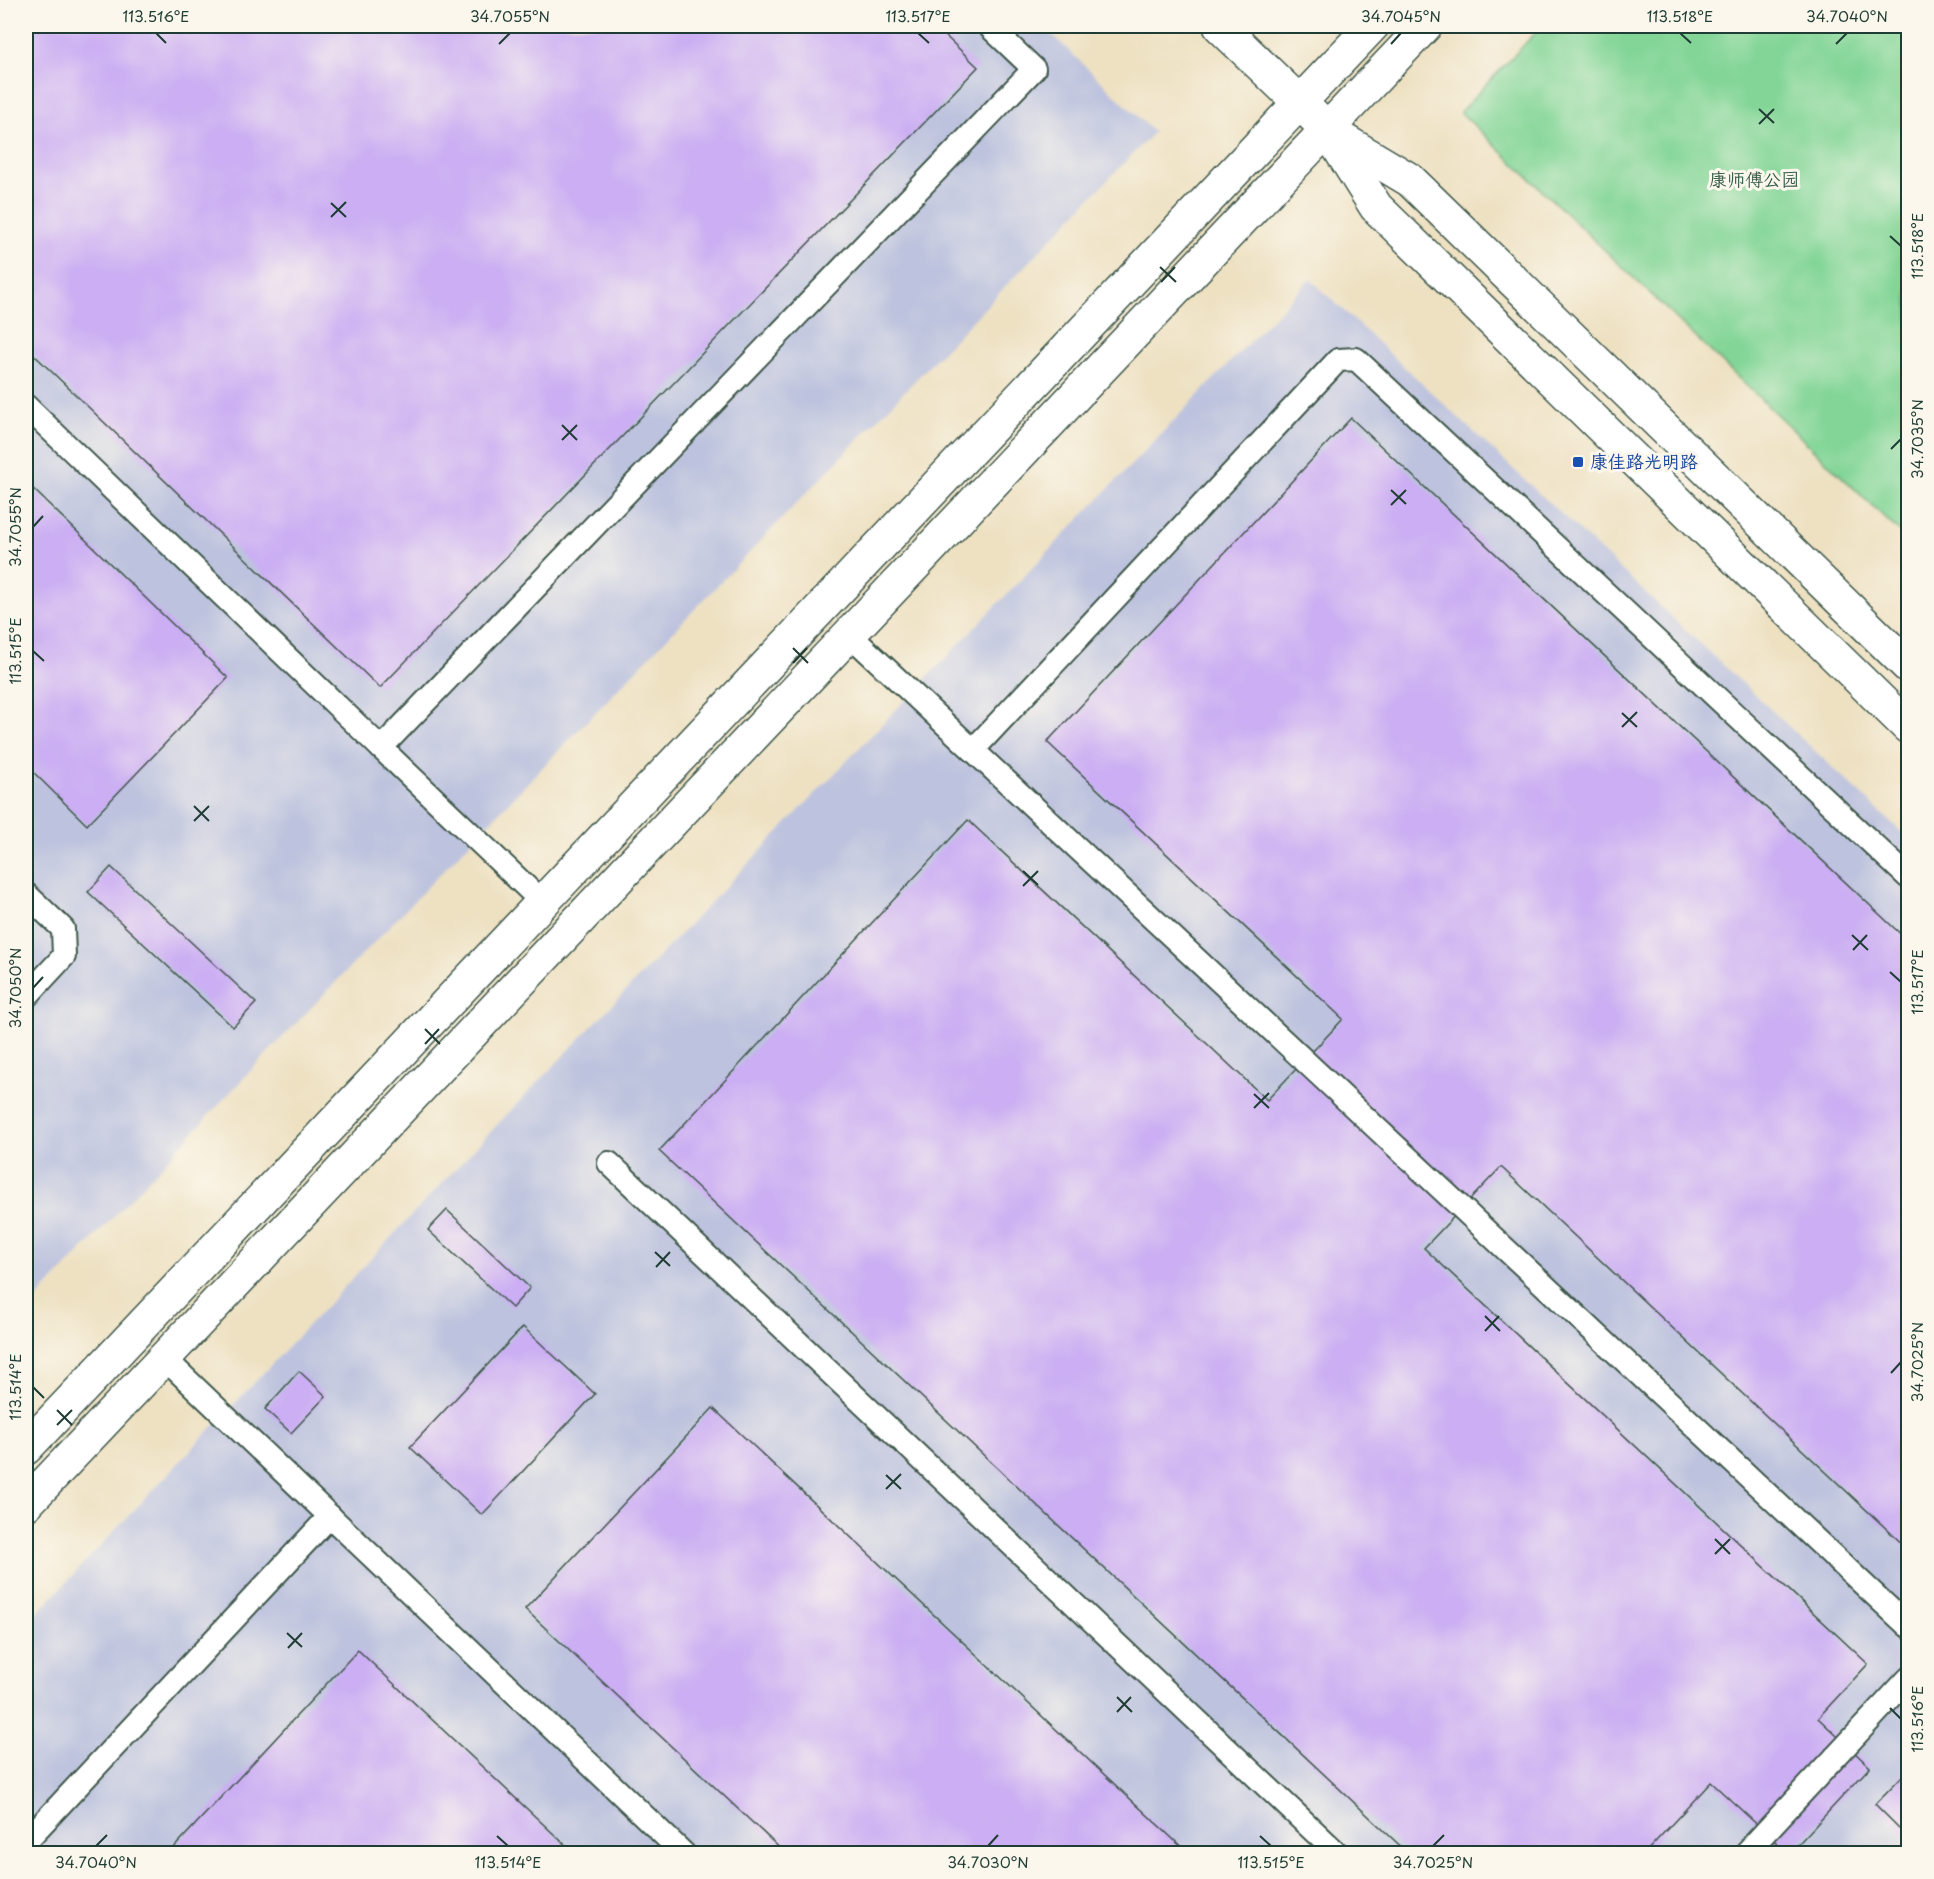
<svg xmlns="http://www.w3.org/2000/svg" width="1934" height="1879" viewBox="0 0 1934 1879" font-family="'Playpen Sans','LXGW WenKai TC',sans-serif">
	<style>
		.industrial { fill: #bdc3de }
		.green { fill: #82d596; stroke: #508965; stroke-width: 1.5 }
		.building { fill: #cbaef3 }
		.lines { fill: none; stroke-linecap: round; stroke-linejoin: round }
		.service-casing { stroke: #3e5649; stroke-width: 26 }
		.minor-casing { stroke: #3e5649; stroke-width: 36 }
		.tertiary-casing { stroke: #3e5649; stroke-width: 36 }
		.service { stroke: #fff; stroke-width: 22 }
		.minor { stroke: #fff; stroke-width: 33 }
		.tertiary { stroke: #fff; stroke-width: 33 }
		.ticks { fill: none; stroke: #1f3d34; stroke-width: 2 }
		.transit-dot { fill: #1a4fb4; stroke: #fbf7ec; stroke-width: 2 }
		.labels { text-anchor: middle; stroke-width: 6; stroke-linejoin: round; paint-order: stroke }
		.park-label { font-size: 18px; fill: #335b48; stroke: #fbf7ec }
		.transit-label { font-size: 18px; fill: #164399; stroke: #fbf7ec; text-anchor: start }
		.neatline { fill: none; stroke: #1f3d34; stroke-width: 2 }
		.ticks-label { font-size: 15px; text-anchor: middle; fill: #1f3d34 }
	</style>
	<rect width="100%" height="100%" fill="#fbf7ec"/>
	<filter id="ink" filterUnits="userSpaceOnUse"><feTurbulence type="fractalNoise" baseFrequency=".0167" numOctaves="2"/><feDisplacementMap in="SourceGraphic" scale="12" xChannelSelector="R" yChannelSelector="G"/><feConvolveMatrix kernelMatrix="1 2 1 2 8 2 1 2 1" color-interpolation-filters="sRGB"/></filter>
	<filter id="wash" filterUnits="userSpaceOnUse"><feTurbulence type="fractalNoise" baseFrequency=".008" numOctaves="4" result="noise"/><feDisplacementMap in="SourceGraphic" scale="24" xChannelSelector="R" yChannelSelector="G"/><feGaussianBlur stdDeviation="1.35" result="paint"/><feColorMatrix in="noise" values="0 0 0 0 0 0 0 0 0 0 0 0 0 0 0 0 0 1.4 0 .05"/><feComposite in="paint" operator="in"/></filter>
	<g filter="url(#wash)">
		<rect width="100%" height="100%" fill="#eee1c2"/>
		<!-- industrial -->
		<g class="industrial">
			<path d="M 26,26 L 1043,26 L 1154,132 L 257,1064 L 26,1310 Z"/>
			<path d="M 1310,279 L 1908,838 L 1908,1853 L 26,1853 L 26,1625 L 494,1128 Z"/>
		</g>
		<!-- green -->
		<path class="green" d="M 1542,26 L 1908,26 L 1908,540 L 1460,112 Z"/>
		<g id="blocks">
			<!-- building -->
			<g class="building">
				<path d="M 26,26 L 935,26 L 978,67 L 380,688 L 26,347 Z"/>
				<path d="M 1351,418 L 1908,941 L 1908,1549 L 1501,1167 L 1424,1248 L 1868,1664 L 1818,1718 L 1870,1767 L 1789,1854 L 1711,1782 L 1644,1854 L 1409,1854 L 659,1151 L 968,820 L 1267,1100 L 1343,1019 L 1047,742 Z"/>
				<path d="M 26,482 L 228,678 L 87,825 L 26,765 Z"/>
				<path d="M 111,867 L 256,1003 L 233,1027 L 88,892 Z"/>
				<path d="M 447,1210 L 530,1288 L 512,1308 L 428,1230 Z"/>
				<path d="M 523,1327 L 595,1394 L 482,1515 L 410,1447 Z"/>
				<path d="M 299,1371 L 326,1396 L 291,1433 L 265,1409 Z"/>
				<path d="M 713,1408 L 1189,1854 L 786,1854 L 525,1609 Z"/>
				<path d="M 358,1650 L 575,1854 L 168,1854 Z"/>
				<path d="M 1908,1770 L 1908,1837 L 1875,1804 Z"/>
			</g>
		</g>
	</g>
	<g filter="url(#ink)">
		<use href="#blocks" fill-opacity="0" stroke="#3e5649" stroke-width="1.5"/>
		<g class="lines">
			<!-- service casing -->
			<g class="service-casing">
				<g id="service">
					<path d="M 26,406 L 381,748 L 1034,69 L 989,26"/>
					<path d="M 849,634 L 1908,1626"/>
					<path d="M 381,748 L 542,902"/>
					<path d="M 973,750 L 1338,360 L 1356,359 L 1908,877"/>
					<path d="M 26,894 L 63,929 L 64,956 L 26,997"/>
					<path d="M 609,1163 L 1338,1854"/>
					<path d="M 164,1358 L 684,1854"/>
					<path d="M 26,1841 L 330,1516"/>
					<path d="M 1745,1854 L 1908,1679"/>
				</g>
			</g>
			<!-- minor casing -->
			<g class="minor-casing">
				<path id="minor" d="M 1220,26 L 1327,129"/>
			</g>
			<!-- tertiary casing -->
			<g class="tertiary-casing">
				<g id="tertiary">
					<path d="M 1327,129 L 1376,207 L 1908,727"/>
					<path d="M 1333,134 L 1410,180 L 1908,666"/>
					<path d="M 26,1448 L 1372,26"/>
					<path d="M 26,1504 L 1425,26"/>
				</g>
			</g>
			<!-- service -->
			<use href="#service" class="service"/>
			<!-- minor -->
			<use href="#minor" class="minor"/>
			<!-- tertiary -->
			<use href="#tertiary" class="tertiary"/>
		</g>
	</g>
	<!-- ticks -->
	<path class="ticks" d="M 156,33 L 166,43M 918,33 L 929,43M 1680,33 L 1691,43M 499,44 L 510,33M 1391,44 L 1401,33M 1836,44 L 1847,33M 1759,109 L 1774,123M 1759,124 L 1774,109M 331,203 L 346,217M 331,217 L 346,202M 1890,236 L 1901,246M 1160,267 L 1176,282M 1161,282 L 1175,267M 562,425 L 577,440M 562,440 L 577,425M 1891,449 L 1901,439M 1391,490 L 1406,504M 1391,505 L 1406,490M 33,527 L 43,516M 793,648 L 808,663M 33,651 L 44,661M 793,663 L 807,648M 1622,713 L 1637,727M 1622,727 L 1637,712M 194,806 L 209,821M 194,821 L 209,806M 1023,871 L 1038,885M 1023,886 L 1038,871M 1852,935 L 1868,950M 1853,950 L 1867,935M 1890,972 L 1901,982M 33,988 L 43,977M 425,1029 L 440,1044M 425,1044 L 439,1029M 1254,1094 L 1269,1108M 1254,1108 L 1269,1093M 655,1252 L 670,1266M 656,1267 L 670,1252M 1485,1316 L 1500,1331M 1485,1331 L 1499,1316M 1891,1373 L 1901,1362M 33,1387 L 44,1398M 57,1410 L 72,1425M 57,1425 L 72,1410M 886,1475 L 901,1489M 886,1489 L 901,1474M 1715,1539 L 1730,1554M 1715,1554 L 1730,1539M 287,1633 L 302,1647M 288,1648 L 302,1633M 1117,1697 L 1132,1712M 1890,1708 L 1901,1719M 1117,1712 L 1131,1697M 497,1836 L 508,1846M 1260,1836 L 1271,1846M 96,1846 L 107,1835M 988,1846 L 998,1835M 1433,1846 L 1444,1835"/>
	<!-- markers -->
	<rect class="transit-dot" x="1572" y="456" width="12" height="12" rx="3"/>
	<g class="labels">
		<!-- park labels -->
		<g class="park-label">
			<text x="1754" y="186">康师傅公园</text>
		</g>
		<!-- transit labels -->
		<g class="transit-label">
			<text x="1590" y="468">康佳路光明路</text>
		</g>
	</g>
	<!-- margin -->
	<rect width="1934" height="1879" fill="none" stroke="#fbf7ec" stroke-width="66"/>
	<rect x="33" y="33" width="1868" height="1813" class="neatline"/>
	<g class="ticks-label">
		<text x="156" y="22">113.516°E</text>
		<text x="510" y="22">34.7055°N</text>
		<text x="918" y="22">113.517°E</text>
		<text x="1401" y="22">34.7045°N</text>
		<text x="1680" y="22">113.518°E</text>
		<text x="1847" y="22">34.7040°N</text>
		<text transform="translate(1918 246) rotate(-90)" y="5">113.518°E</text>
		<text transform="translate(1918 439) rotate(-90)" y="5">34.7035°N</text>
		<text transform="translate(16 527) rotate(-90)" y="5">34.7055°N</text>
		<text transform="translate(16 651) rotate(-90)" y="5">113.515°E</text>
		<text transform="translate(1918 982) rotate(-90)" y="5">113.517°E</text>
		<text transform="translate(16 988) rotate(-90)" y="5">34.7050°N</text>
		<text transform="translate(1918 1362) rotate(-90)" y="5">34.7025°N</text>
		<text transform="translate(16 1387) rotate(-90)" y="5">113.514°E</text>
		<text transform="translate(1918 1719) rotate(-90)" y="5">113.516°E</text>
		<text x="96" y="1868">34.7040°N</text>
		<text x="508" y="1868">113.514°E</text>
		<text x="988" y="1868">34.7030°N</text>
		<text x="1271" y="1868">113.515°E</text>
		<text x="1433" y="1868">34.7025°N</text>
	</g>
</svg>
